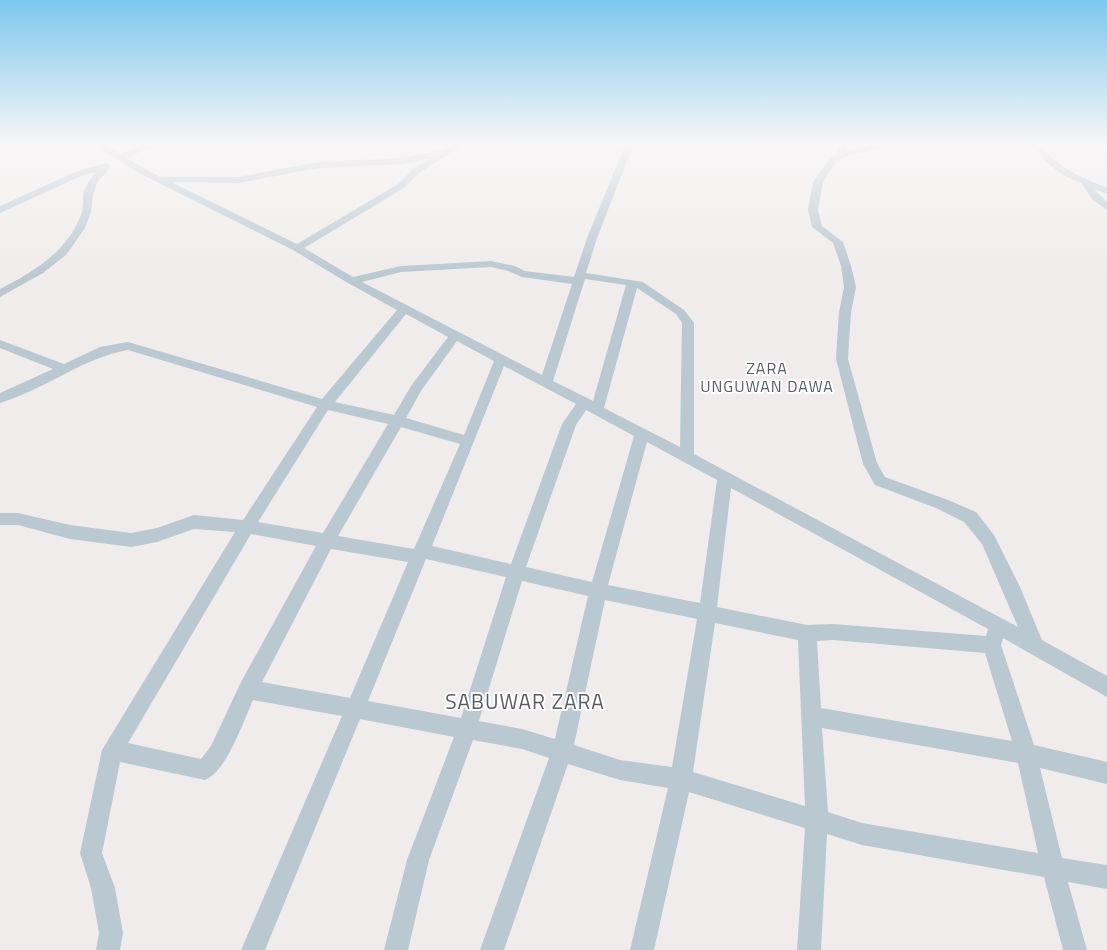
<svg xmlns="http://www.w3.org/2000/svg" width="1107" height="950" viewBox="0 0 1107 950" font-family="'Titillium Web',sans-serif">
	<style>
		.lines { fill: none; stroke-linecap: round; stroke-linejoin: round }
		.minor { fill: #bac8d1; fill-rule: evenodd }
		.labels { text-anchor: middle; stroke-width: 4; stroke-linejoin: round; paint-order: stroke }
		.neighbourhood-label { font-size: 16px; letter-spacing: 1px; fill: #585d62; stroke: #fff }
		.near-quarter-label { font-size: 21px; letter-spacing: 1px; fill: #585d62; stroke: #fff }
	</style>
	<rect width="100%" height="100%" fill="#f0ecec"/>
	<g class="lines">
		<!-- minor -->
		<g class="minor">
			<path d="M 91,143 L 102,143 L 120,154 L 148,143 L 161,143 L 126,158 L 160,177 L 238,177 L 319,162 L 403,158 L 442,150 L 455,143 L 466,143 L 419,173 L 404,188 L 304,248 L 353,277 L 401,266 L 491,261 L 515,266 L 525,271 L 574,277 L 587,238 L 626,143 L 634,143 L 597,238 L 586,273 L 643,282 L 684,310 L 694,323 L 694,454 L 1018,627 L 982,544 L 964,522 L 936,508 L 875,485 L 863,464 L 836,359 L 839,312 L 844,287 L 841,266 L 833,243 L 812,227 L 808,210 L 813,182 L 828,161 L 836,154 L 840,143 L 848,143 L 845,151 L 885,143 L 903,143 L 843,157 L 834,165 L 823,182 L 818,210 L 822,226 L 843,242 L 851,266 L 856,287 L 851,312 L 848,359 L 877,463 L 885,477 L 948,500 L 976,512 L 994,535 L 1020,587 L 1042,640 L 1107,676 L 1107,697 L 1003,638 L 1001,645 L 1034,745 L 1107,762 L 1107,784 L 1040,768 L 1062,858 L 1107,865 L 1107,889 L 1068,882 L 1087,950 L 1063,950 L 1044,877 L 862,845 L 827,834 L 821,950 L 797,950 L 805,828 L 689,792 L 654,950 L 630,950 L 668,788 L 620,780 L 568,764 L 504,950 L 480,950 L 549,758 L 522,749 L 473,740 L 429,860 L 408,950 L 384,950 L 407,860 L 454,737 L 360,719 L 265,950 L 241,950 L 342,716 L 253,700 C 243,722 227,771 205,780 L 120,762 L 102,853 L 115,888 L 123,933 L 120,950 L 96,950 L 99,933 L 91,888 L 80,853 L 102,750 L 235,532 L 194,529 L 157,542 L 131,547 L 70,539 L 18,525 L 0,525 L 0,513 L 18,513 L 70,525 L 131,533 L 157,528 L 194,515 L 243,520 L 317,407 L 128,350 C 82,358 44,390 0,403 L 0,393 L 53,369 L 0,348 L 0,340 L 64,364 L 100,347 L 128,342 L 322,399 L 397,310 L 348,283 L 293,250 L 141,174 ZM 431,158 L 413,169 L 398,184 L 297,244 L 171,182 L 238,183 L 319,168 L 403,164 ZM 491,267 L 508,271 L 522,277 L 572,284 L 542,375 L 362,282 L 401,272 ZM 585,279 L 626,285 L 593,401 L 553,381 ZM 637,288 L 676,314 L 682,323 L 680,447 L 604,408 ZM 406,314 L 448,337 L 411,386 L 394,415 L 335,402 ZM 457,341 L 494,361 L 464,435 L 406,418 L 421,391 ZM 504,366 L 576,404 L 562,424 L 511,564 L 432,546 ZM 328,410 L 388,424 L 323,533 L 258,522 ZM 586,410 L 634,436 L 592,582 L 526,567 L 576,425 ZM 401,427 L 460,444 L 414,549 L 338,536 ZM 647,442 L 717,480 L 700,603 L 608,585 ZM 731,488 L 988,629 L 986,636 L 833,624 L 807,625 L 717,607 ZM 251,534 L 316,546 L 241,682 L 211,746 L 201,759 L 128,743 ZM 331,549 L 408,562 L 350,698 L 262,682 ZM 426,559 L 506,577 L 461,718 L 368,701 ZM 522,581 L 588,596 L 555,739 L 522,729 L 479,721 ZM 605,600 L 697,619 L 672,767 L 620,760 L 574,745 ZM 715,623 L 798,640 L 805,806 L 693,772 ZM 833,640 L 985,653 L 1012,741 L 821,708 L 817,641 ZM 822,728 L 1018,763 L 1038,853 L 862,823 L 828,812 Z"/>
			<path d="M 1032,143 L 1040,143 C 1055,168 1082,177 1107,188 L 1107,194 L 1094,189 L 1107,202 L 1107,210 L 1092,199 L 1081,183 L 1063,175 L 1046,162 Z"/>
			<path d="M 106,163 L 111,166 L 97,183 L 93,195 L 91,212 L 85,228 L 66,255 L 43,273 L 0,297 L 0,289 C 33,272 67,252 81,215 C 83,209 83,202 83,196 C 84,187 90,179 96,172 L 81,176 L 0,213 L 0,206 L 75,172 Z"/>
		</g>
	</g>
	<!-- sky -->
	<linearGradient id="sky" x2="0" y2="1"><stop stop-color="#7cc7ee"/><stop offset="0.52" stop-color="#f8f6f6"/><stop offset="1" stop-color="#f8f6f6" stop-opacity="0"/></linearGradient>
	<rect width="1107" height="276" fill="url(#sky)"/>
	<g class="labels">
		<!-- neighbourhood labels -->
		<g class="neighbourhood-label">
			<text x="767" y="374">ZARA<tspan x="767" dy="18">UNGUWAN DAWA</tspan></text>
		</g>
		<!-- near-quarter labels -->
		<g class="near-quarter-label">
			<text x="525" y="709">SABUWAR ZARA</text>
		</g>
	</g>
</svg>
